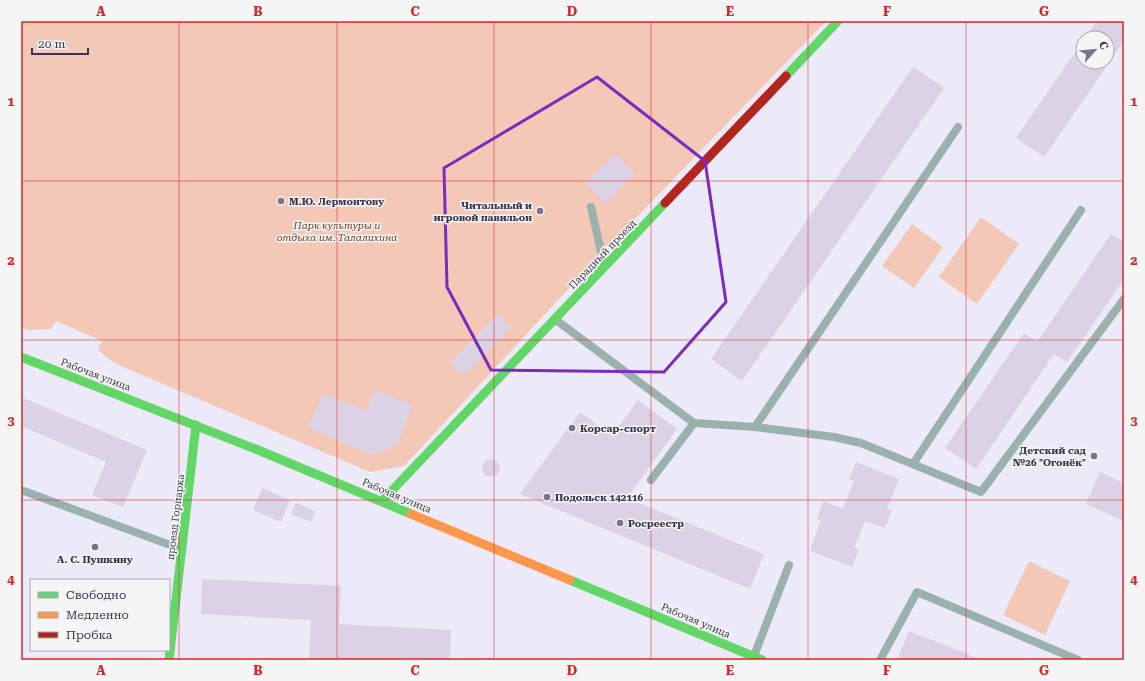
<svg xmlns="http://www.w3.org/2000/svg" width="1145" height="681" viewBox="0 0 1145 681" font-family="'Roboto Serif',serif">
	<style>
		.green { fill: #f3c8b6 }
		.building { fill: #dbd3e5 }
		.lines { fill: none; stroke-linecap: round; stroke-linejoin: round }
		.lane { stroke: #9bb1ae; stroke-width: 8 }
		.fast { stroke: #63d668; stroke-width: 9 }
		.slow { stroke: #ff974d; stroke-width: 9 }
		.jam { stroke: #b3261e; stroke-width: 9 }
		.marked { fill: none; stroke: #7b2cbf; stroke-width: 3; stroke-linejoin: round }
		.grid { fill: none; stroke: #d62828; stroke-width: 1; stroke-opacity: 0.55 }
		.poi-dot { fill: #78748a; stroke: #f5f5f5; stroke-width: 1.5 }
		.labels { text-anchor: middle; stroke-width: 3; stroke-linejoin: round; paint-order: stroke }
		.poi-label { font-size: 10px; font-weight: bold; fill: #39354e; stroke: #f5f5f5; text-anchor: start }
		.park-label { font-size: 10px; font-style: italic; fill: #673c21; stroke: #f5f5f5 }
		.street-label { font-size: 10px; fill: #39354e; stroke: #f5f5f5 }
		.neatline { fill: none; stroke: #d62828; stroke-width: 1.5 }
		.grid-label { font-size: 13px; text-anchor: middle; font-weight: bold; fill: #d62828 }
	</style>
	<rect width="100%" height="100%" fill="#eceaf8"/>
	<!-- green -->
	<g class="green">
		<path d="M 21,21 L 826,21 L 601,254 L 404,466 L 370,472 L 114,363 L 98,350 L 102,341 L 56,321 L 51,329 L 29,330 L 21,327 Z"/>
		<path d="M 981,217 L 1019,244 L 977,304 L 939,277 Z"/>
		<path d="M 912,224 L 943,247 L 914,288 L 882,266 Z"/>
		<path d="M 1029,561 L 1070,581 L 1045,635 L 1003,615 Z"/>
	</g>
	<!-- building -->
	<g class="building">
		<path d="M 1097,21 L 1124,21 L 1124,41 L 1044,157 L 1016,138 L 1083,41 L 1083,62 L 1107,62 L 1107,38 L 1085,38 Z"/>
		<path d="M 913,67 L 944,88 L 742,381 L 711,359 Z"/>
		<path d="M 615,154 L 635,174 L 605,204 L 585,183 Z"/>
		<path d="M 1111,234 L 1124,242 L 1124,279 L 1067,362 L 1054,354 L 976,469 L 945,448 L 1024,333 L 1037,342 Z"/>
		<path d="M 498,314 L 511,328 L 463,376 L 450,363 Z"/>
		<path d="M 375,390 L 413,405 L 397,445 L 373,455 L 308,428 L 323,393 L 366,411 Z"/>
		<path d="M 21,397 L 147,450 L 123,507 L 92,495 L 106,462 L 21,426 Z"/>
		<path d="M 638,400 L 677,429 L 627,498 L 764,554 L 750,589 L 520,494 L 580,412 L 612,436 Z"/>
		<circle cx="491" cy="468" r="9"/>
		<path d="M 856,462 L 899,479 L 887,509 L 892,510 L 885,528 L 865,521 L 854,548 L 859,550 L 852,567 L 810,551 L 821,520 L 817,519 L 823,501 L 843,509 L 854,481 L 849,479 Z"/>
		<path d="M 1100,472 L 1124,483 L 1124,521 L 1086,504 Z"/>
		<path d="M 262,488 L 290,500 L 281,522 L 253,510 Z"/>
		<path d="M 296,503 L 315,511 L 311,522 L 291,514 Z"/>
		<path d="M 202,579 L 341,586 L 339,624 L 451,630 L 450,660 L 309,660 L 311,620 L 201,614 Z"/>
		<path d="M 909,631 L 958,650 L 982,660 L 897,660 Z"/>
	</g>
	<g class="lines">
		<!-- lane -->
		<g class="lane">
			<path d="M 591,207 L 604,265"/>
			<path d="M 556,320 L 694,423 L 755,427 L 834,437 L 861,443 L 981,492 L 1124,299"/>
			<path d="M 755,427 L 958,127"/>
			<path d="M 913,464 L 1081,210"/>
			<path d="M 651,480 L 694,423"/>
			<path d="M 21,490 L 181,549"/>
			<path d="M 754,656 L 789,565"/>
			<path d="M 880,660 L 917,592 L 1078,660"/>
		</g>
		<!-- fast -->
		<g class="fast">
			<path d="M 786,76 L 838,21"/>
			<path d="M 21,357 L 258,450 L 411,514"/>
			<path d="M 382,501 L 665,203"/>
			<path d="M 570,580 L 762,660"/>
			<path d="M 169,660 L 196,425"/>
		</g>
		<!-- slow -->
		<path class="slow" d="M 411,514 L 570,580"/>
		<!-- jam -->
		<path class="jam" d="M 665,203 L 786,76"/>
	</g>
	<!-- marked area -->
	<path class="marked" d="M 597,77 L 705,161 L 726,302 L 664,372 L 491,370 L 447,287 L 444,168 Z"/>
	<!-- grid -->
	<path class="grid" d="M 179,21 L 179,660M 337,21 L 337,660M 494,21 L 494,660M 651,21 L 651,660M 808,21 L 808,660M 966,21 L 966,660M 21,181 L 1124,181M 21,340 L 1124,340M 21,500 L 1124,500"/>
	<!-- markers -->
	<g class="poi-dot">
		<circle cx="281" cy="201" r="4"/>
		<circle cx="540" cy="211" r="4"/>
		<circle cx="572" cy="428" r="4"/>
		<circle cx="1094" cy="456" r="4"/>
		<circle cx="547" cy="497" r="4"/>
		<circle cx="620" cy="523" r="4"/>
		<circle cx="95" cy="547" r="4"/>
	</g>
	<g class="labels">
		<!-- poi labels -->
		<g class="poi-label">
			<text x="289" y="205">М.Ю. Лермонтову</text>
			<text x="532" y="209" text-anchor="end">Читальный и<tspan x="532" dy="12">игровой павильон</tspan></text>
			<text x="580" y="432">Корсар-спорт</text>
			<text x="1086" y="454" text-anchor="end">Детский сад<tspan x="1086" dy="12">№26 "Огонёк"</tspan></text>
			<text x="555" y="501">Подольск 142116</text>
			<text x="628" y="527">Росреестр</text>
			<text x="95" y="563" text-anchor="middle">А. С. Пушкину</text>
		</g>
		<!-- park labels -->
		<g class="park-label">
			<text x="337" y="229">Парк культуры и<tspan x="337" dy="12">отдыха им. Талалихина</tspan></text>
		</g>
		<!-- street labels -->
		<g class="street-label">
			<text transform="translate(602 254) rotate(-46)" y="4">Парадный проезд</text>
			<text transform="translate(96 374) rotate(21)" y="4">Рабочая улица</text>
			<text transform="translate(397 495) rotate(23)" y="4">Рабочая улица</text>
			<text transform="translate(175 517) rotate(-83)" y="4">проезд Горпарка</text>
			<text transform="translate(696 620) rotate(23)" y="4">Рабочая улица</text>
		</g>
	</g>
	<!-- border -->
	<rect width="1145" height="681" fill="none" stroke="#f5f5f5" stroke-width="44"/>
	<!-- legend -->
	<rect x="30" y="579" width="140" height="72" fill="#f5f5f5" stroke="#aaa8b2"/>
	<rect x="38" y="592" width="20" height="6" fill="#63d668" stroke="#aaa8b2"/>
	<text x="66" y="599" font-size="12" fill="#39354e">Свободно</text>
	<rect x="38" y="612" width="20" height="6" fill="#ff974d" stroke="#aaa8b2"/>
	<text x="66" y="619" font-size="12" fill="#39354e">Медленно</text>
	<rect x="38" y="632" width="20" height="6" fill="#b3261e" stroke="#aaa8b2"/>
	<text x="66" y="639" font-size="12" fill="#39354e">Пробка</text>
	<!-- north arrow -->
	<g transform="translate(1095 50) rotate(63)"><circle r="19" fill="#f5f5f5" stroke="#aaa8b2"/>
	<path d="M0-3L7 15L0 10L-7 15Z" fill="#78748a"/>
	<text y="-6" font-size="11" font-weight="bold" text-anchor="middle" fill="#39354e">С</text>
	</g>
	<!-- scale -->
	<path d="M32 48v6h56v-6" fill="none" stroke="#39354e" stroke-width="2"/>
	<text x="38" y="48" font-size="12" fill="#39354e" stroke="#f5f5f5" stroke-width="3" paint-order="stroke">20 m</text>
	<rect x="22" y="22" width="1101" height="637" class="neatline"/>
	<g class="grid-label">
		<text x="101" y="16">A</text>
		<text x="258" y="16">B</text>
		<text x="415" y="16">C</text>
		<text x="572" y="16">D</text>
		<text x="730" y="16">E</text>
		<text x="887" y="16">F</text>
		<text x="1044" y="16">G</text>
		<text x="11" y="106">1</text>
		<text x="1134" y="106">1</text>
		<text x="11" y="265">2</text>
		<text x="1134" y="265">2</text>
		<text x="11" y="425">3</text>
		<text x="1134" y="425">3</text>
		<text x="11" y="584">4</text>
		<text x="1134" y="584">4</text>
		<text x="101" y="675">A</text>
		<text x="258" y="675">B</text>
		<text x="415" y="675">C</text>
		<text x="572" y="675">D</text>
		<text x="730" y="675">E</text>
		<text x="887" y="675">F</text>
		<text x="1044" y="675">G</text>
	</g>
</svg>
